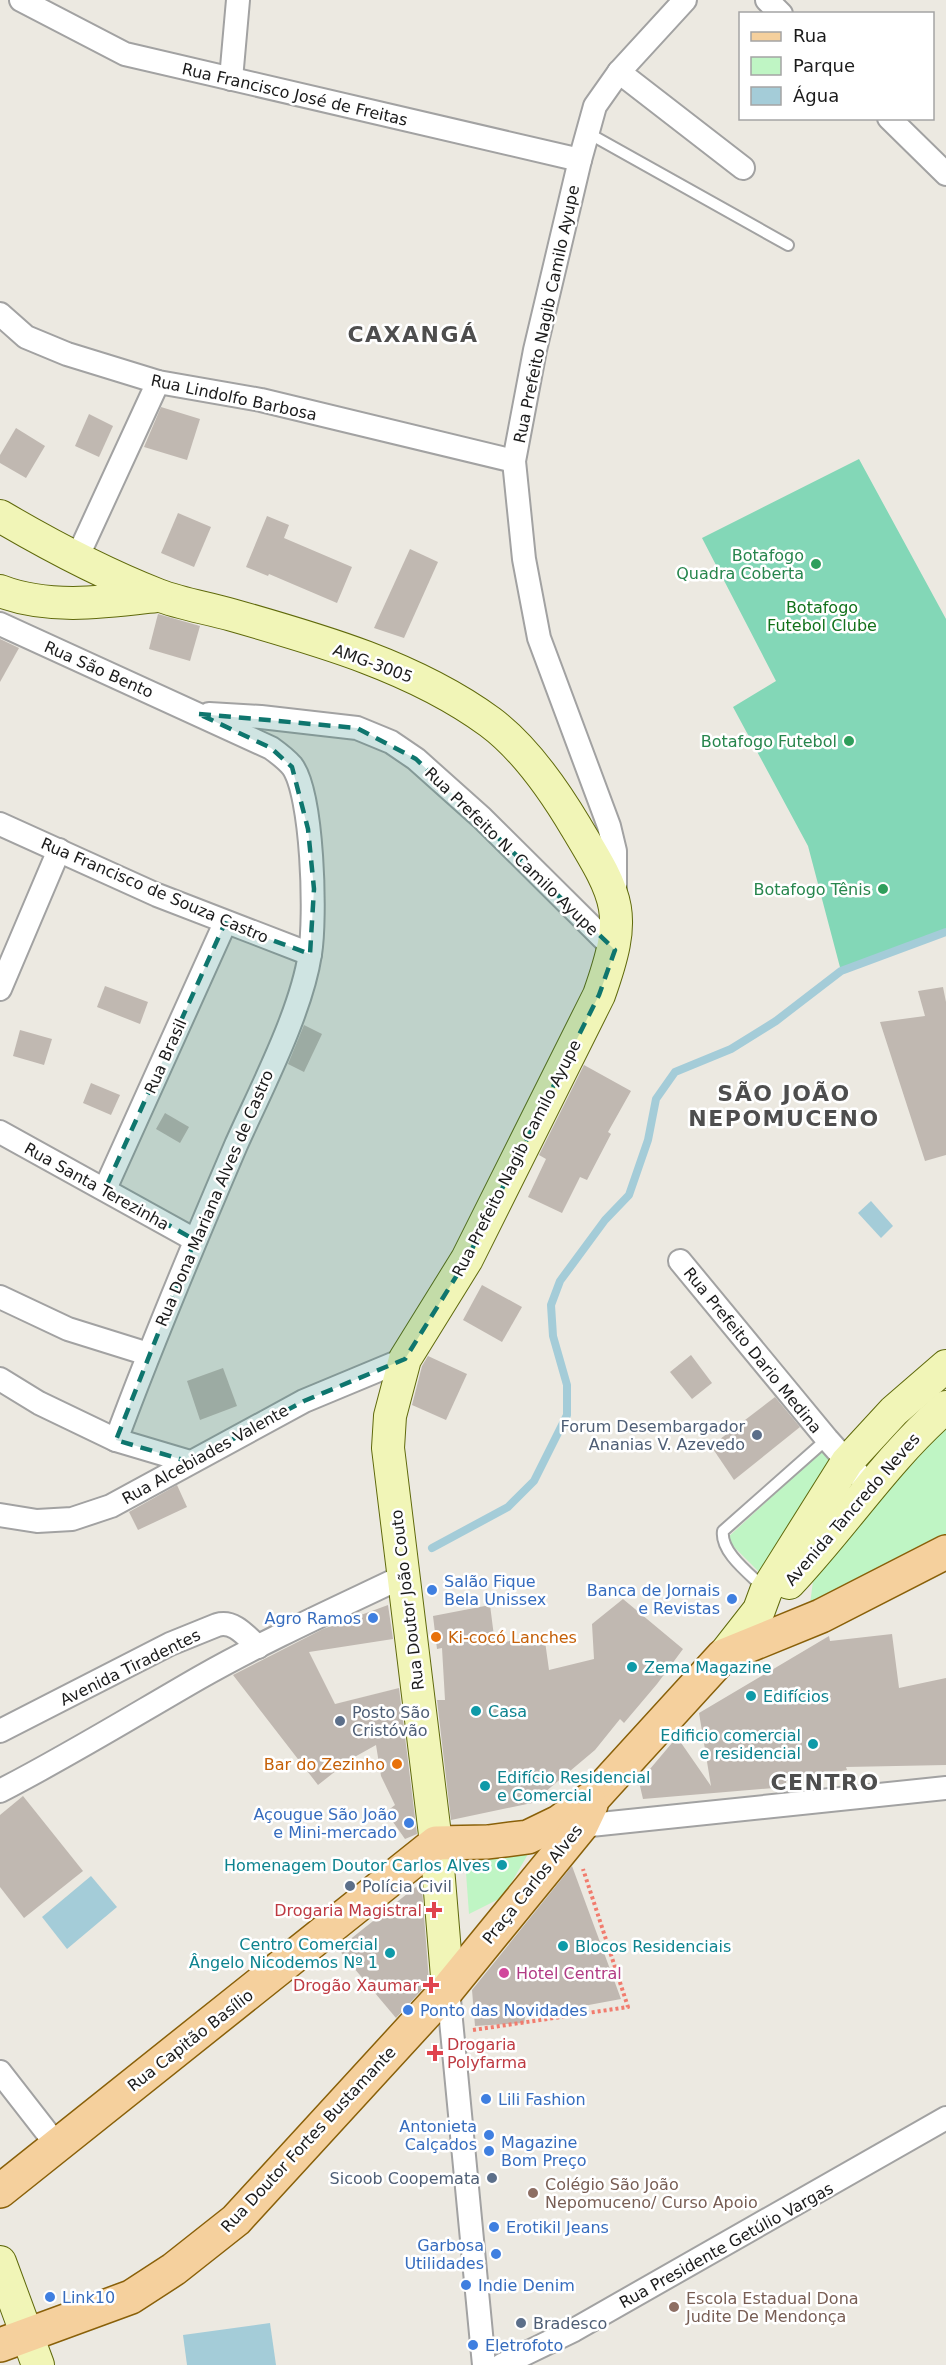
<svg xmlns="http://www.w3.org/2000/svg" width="946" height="2365" viewBox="0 0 946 2365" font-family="'DejaVu Sans',sans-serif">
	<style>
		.park { fill: #bff5c4 }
		.pitch { fill: #83d7b7 }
		.water { fill: #a4ccd8 }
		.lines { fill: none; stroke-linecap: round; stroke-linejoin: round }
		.stream { stroke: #a4ccd8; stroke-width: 8 }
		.building { fill: #c0b8b1 }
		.lane-casing { stroke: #a2a2a2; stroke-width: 14 }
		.street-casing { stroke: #a2a2a2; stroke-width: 26 }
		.secondary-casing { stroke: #5f690b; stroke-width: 34 }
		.primary-casing { stroke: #896009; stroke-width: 36 }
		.path { stroke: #f17c6e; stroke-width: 4; stroke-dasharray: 3 3; stroke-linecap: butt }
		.lane { stroke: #fff; stroke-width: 10 }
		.street { stroke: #fff; stroke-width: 22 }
		.secondary { stroke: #f1f5b7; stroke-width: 32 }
		.primary { stroke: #f5d09d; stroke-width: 33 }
		.marked { fill: #0f766e; fill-opacity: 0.2; stroke: #0f766e; stroke-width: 4.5; stroke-dasharray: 12 8; stroke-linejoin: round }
		.leisure-dot { fill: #2e9e5b; stroke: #fff; stroke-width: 2 }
		.service-dot { fill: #5c6f8a; stroke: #fff; stroke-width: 2 }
		.shop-dot { fill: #3f7fe0; stroke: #fff; stroke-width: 2 }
		.food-dot { fill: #e8710a; stroke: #fff; stroke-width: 2 }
		.culture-dot { fill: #0f9aa8; stroke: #fff; stroke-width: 2 }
		.health-dot { fill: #e0444e; stroke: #fff; stroke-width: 2 }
		.hotel-dot { fill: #d1479c; stroke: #fff; stroke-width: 2 }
		.education-dot { fill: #8d6e63; stroke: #fff; stroke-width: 2 }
		.labels { text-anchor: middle; stroke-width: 5; stroke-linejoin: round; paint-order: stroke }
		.street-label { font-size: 16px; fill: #1b1b1b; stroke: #fff }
		.leisure-label { font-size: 16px; fill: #27864d; stroke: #fff; text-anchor: end }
		.park-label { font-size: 16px; fill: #11711a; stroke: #fff }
		.service-label { font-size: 16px; fill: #4e5e75; stroke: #fff; text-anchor: start }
		.shop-label { font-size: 16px; fill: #366cbe; stroke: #fff; text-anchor: start }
		.food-label { font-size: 16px; fill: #c56008; stroke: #fff; text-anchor: start }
		.culture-label { font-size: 16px; fill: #0d838f; stroke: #fff; text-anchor: start }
		.health-label { font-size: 16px; fill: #be3a42; stroke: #fff; text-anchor: end }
		.hotel-label { font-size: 16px; fill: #b23c85; stroke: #fff; text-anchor: start }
		.education-label { font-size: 16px; fill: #785e54; stroke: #fff; text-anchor: start }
		.district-label { font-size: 22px; font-weight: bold; letter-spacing: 1.5px; fill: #4e4e4e; stroke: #fff }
	</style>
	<rect width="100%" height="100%" fill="#ece9e1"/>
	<!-- park -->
	<g class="park">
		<path d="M 946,1426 L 946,1542 L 810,1604 L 813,1581 L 843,1522 Z"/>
		<path d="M 827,1446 L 837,1469 L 768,1581 L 726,1539 Z"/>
		<path d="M 531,1849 L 503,1897 L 469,1914 L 466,1873 L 471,1859 Z"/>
	</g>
	<!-- pitch -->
	<path class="pitch" d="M 859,459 L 946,619 L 946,932 L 841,971 L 808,846 L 733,707 L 776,681 L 702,538 Z"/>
	<!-- water -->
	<g class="water">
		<path d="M 871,1201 L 893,1226 L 881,1238 L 858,1213 Z"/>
		<path d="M 91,1876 L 117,1907 L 67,1949 L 42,1917 Z"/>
		<path d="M 270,2323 L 276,2365 L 187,2365 L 183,2335 Z"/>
	</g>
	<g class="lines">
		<!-- stream -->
		<path class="stream" d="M 432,1548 L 508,1507 L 534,1481 L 567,1415 L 567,1385 L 553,1336 L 551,1305 L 560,1281 L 605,1220 L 629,1195 L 648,1140 L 656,1099 L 675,1072 L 731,1049 L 776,1021 L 841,971 L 946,932"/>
	</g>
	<!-- building -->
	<g class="building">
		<path d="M 161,407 L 200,419 L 187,460 L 144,447 Z"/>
		<path d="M 89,414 L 113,426 L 99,457 L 75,446 Z"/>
		<path d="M 16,428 L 45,446 L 26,478 L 0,463 L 0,455 Z"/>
		<path d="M 178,513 L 211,527 L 194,567 L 161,553 Z"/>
		<path d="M 267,516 L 289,525 L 284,538 L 352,567 L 337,603 L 269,574 L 268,576 L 246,567 Z"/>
		<path d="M 410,549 L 438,562 L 404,638 L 374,628 Z"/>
		<path d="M 158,614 L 200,626 L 190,661 L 149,649 Z"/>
		<path d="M 0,639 L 19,648 L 0,682 Z"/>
		<path d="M 105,986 L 148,1002 L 140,1024 L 97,1007 Z"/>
		<path d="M 943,987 L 946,1002 L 946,1155 L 925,1161 L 880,1022 L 925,1016 L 918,991 Z"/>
		<path d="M 304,1025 L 322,1034 L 304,1072 L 288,1064 Z"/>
		<path d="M 20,1030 L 52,1039 L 44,1065 L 13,1056 Z"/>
		<path d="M 584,1065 L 631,1091 L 608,1132 L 611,1134 L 587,1180 L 580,1177 L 562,1213 L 528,1197 L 546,1159 L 539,1155 Z"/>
		<path d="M 91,1083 L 120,1095 L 111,1115 L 83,1103 Z"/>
		<path d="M 165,1113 L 189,1127 L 180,1143 L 156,1129 Z"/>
		<path d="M 482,1285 L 522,1307 L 502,1342 L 463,1320 Z"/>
		<path d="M 691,1355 L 712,1383 L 692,1399 L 670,1372 Z"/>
		<path d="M 428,1356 L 467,1374 L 446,1420 L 412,1405 L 422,1366 Z"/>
		<path d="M 223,1368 L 237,1406 L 200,1420 L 187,1381 Z"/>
		<path d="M 775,1397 L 800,1427 L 734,1480 L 711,1446 Z"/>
		<path d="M 177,1485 L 187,1507 L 138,1530 L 129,1512 Z"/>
		<path d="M 623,1599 L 683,1649 L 657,1684 L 624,1723 L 620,1719 L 595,1750 L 532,1803 L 451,1820 L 437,1700 L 445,1700 L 442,1648 L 437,1649 L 433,1616 L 490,1605 L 495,1644 L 544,1634 L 549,1670 L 594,1659 L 592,1624 Z"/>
		<path d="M 388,1605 L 393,1639 L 309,1652 L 335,1704 L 399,1688 L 417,1834 L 405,1839 L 386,1812 L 395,1805 L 381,1776 L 376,1745 L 351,1759 L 318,1785 L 233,1675 L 323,1629 Z"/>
		<path d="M 892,1634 L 899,1688 L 946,1678 L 946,1765 L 846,1767 L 847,1770 L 786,1781 L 786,1787 L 643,1799 L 639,1782 L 677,1737 L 711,1786 L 699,1713 L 829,1636 L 830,1641 Z"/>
		<path d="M 23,1796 L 83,1871 L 24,1918 L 0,1887 L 0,1815 Z"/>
		<path d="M 572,1866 L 621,1999 L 551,2012 L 526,2012 L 524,2023 L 475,2026 L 472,1990 Z"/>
		<path d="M 417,1886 L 422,1889 L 429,1982 L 396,2018 L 338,1949 Z"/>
	</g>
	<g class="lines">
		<!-- lane casing -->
		<g class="lane-casing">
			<g id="lane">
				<path d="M 588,133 L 788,245"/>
				<path d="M 764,1588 C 750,1574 720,1552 723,1531 L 827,1439"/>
			</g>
		</g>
		<!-- street casing -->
		<g class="street-casing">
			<g id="street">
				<path d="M 21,0 L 125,54 L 580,160"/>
				<path d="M 767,0 L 781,14"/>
				<path d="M 619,72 L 743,168"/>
				<path d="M 231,79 L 238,0"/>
				<path d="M 889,118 L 946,174"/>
				<path d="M 0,314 L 26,337 L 67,354 L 158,382 L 261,400 L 514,461"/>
				<path d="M 76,560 L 158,382"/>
				<path d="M 0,624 L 271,748 C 278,753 286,759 292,766 C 313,794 316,918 310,954 C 301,1013 261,1089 236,1145 C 194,1243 153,1340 116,1440"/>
				<path d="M 209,714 L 261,717 L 357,728 L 391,742 L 416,759 L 482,818 L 615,950"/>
				<path d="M 0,824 L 157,895 L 310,954"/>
				<path d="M 615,892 L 615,851 L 609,826 L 539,638 L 524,559 L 514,461 L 535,350 L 580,160 L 595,106 L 619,72 L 685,0"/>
				<path d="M 0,989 L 59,850"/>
				<path d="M 0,1132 L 195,1240"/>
				<path d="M 105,1189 L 225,923"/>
				<path d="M 680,1261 L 827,1439 L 869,1486"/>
				<path d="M 0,1297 L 68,1329 L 148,1354"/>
				<path d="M 0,1379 L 39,1403 L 116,1440 L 190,1462"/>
				<path d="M 0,1515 L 37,1521 L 72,1519 L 111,1506 L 304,1401 L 405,1359"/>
				<path d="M 0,1731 L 170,1644 L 217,1625 C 234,1620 246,1636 258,1647"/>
				<path d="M 0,1791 C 68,1756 133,1716 199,1678 C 266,1640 335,1609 404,1576"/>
				<path d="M 581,1826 L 946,1788"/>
				<path d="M 448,1989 L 484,2365"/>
				<path d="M 0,2072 L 56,2144"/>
				<path d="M 502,2365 L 574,2330 L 946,2118"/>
			</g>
		</g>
		<!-- secondary casing -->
		<g class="secondary-casing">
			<g id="secondary">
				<path d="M 0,516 C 51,546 102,573 158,595 C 181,604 208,608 232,615 C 320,640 415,667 490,722 C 525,748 554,790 576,827 C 620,900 628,913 599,995 L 467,1259 L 405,1359 L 390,1416 L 388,1448 L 436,1843 L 448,1989"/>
				<path d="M 0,591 C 49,610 105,602 156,596"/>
				<path d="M 789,1583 C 844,1525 886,1459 946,1407"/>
				<path d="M 723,1656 L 759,1610 L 766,1591 L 847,1462 L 894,1411 L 946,1366"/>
				<path d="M 0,2262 L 38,2365"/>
			</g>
		</g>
		<!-- primary casing -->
		<g class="primary-casing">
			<g id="primary">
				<path d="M 0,2191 L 436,1843 L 488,1842 L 528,1837 L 559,1822 L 596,1795 L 723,1656 L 821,1616 L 946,1552"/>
				<path d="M 0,2345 L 131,2297 L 174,2269 L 236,2220 L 448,1989 L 581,1826 L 591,1805"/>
			</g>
		</g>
		<!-- path -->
		<path class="path" d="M 473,2030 L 628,2007 L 583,1869"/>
		<!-- lane -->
		<use href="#lane" class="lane"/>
		<!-- street -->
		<use href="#street" class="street"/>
		<!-- secondary -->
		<use href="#secondary" class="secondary"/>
		<!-- primary -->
		<use href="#primary" class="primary"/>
	</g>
	<!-- marked area -->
	<path class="marked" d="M 199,714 L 357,728 L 416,759 L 615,950 L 599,995 L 467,1259 L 405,1359 L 304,1401 L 190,1462 L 116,1440 L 195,1240 L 105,1189 L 225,923 L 310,954 L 314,889 L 308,829 L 292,767 L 271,748 Z"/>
	<!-- markers -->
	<g class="leisure-dot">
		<circle cx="816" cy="564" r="6"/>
		<circle cx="849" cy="741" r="6"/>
		<circle cx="883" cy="889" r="6"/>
	</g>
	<g class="service-dot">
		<circle cx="757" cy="1435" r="6"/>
		<circle cx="340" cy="1721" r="6"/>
		<circle cx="350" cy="1886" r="6"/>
		<circle cx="492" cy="2178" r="6"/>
		<circle cx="521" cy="2323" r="6"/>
	</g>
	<g class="shop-dot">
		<circle cx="432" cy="1590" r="6"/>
		<circle cx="732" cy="1599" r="6"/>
		<circle cx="373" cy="1618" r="6"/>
		<circle cx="409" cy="1823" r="6"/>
		<circle cx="408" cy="2010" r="6"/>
		<circle cx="486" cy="2099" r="6"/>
		<circle cx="489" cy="2135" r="6"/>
		<circle cx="489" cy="2151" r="6"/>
		<circle cx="494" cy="2227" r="6"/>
		<circle cx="496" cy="2254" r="6"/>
		<circle cx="466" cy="2285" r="6"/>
		<circle cx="50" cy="2297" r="6"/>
		<circle cx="473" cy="2345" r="6"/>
	</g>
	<g class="food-dot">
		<circle cx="436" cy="1637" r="6"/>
		<circle cx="397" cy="1764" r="6"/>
	</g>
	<g class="culture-dot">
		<circle cx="632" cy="1667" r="6"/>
		<circle cx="751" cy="1696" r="6"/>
		<circle cx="476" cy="1711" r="6"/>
		<circle cx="813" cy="1744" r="6"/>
		<circle cx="485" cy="1786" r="6"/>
		<circle cx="502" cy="1865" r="6"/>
		<circle cx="563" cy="1946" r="6"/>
		<circle cx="390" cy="1953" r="6"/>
	</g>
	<g class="health-dot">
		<path d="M431 1901h6v6h6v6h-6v6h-6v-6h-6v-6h6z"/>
		<path d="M428 1976h6v6h6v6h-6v6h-6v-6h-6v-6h6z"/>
		<path d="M432 2044h6v6h6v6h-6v6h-6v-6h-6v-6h6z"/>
	</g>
	<circle class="hotel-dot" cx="504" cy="1973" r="6"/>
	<g class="education-dot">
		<circle cx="533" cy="2193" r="6"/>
		<circle cx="674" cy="2307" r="6"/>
	</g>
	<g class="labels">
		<!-- street labels -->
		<g class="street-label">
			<text transform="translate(295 94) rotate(13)" y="6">Rua Francisco José de Freitas</text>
			<text transform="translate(546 314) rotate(-78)" y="6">Rua Prefeito Nagib Camilo Ayupe</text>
			<text transform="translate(234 397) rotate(12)" y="6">Rua Lindolfo Barbosa</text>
			<text transform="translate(373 663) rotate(20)" y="6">AMG-3005</text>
			<text transform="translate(99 669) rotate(24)" y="6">Rua São Bento</text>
			<text transform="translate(512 851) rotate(44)" y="6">Rua Prefeito N. Camilo Ayupe</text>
			<text transform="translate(155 890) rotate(23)" y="6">Rua Francisco de Souza Castro</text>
			<text transform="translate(165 1056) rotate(-66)" y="6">Rua Brasil</text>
			<text transform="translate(516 1158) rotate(-63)" y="6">Rua Prefeito Nagib Camilo Ayupe</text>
			<text transform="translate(97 1186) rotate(29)" y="6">Rua Santa Terezinha</text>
			<text transform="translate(214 1198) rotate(-67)" y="6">Rua Dona Mariana Alves de Castro</text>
			<text transform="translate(753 1350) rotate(51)" y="6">Rua Prefeito Dario Medina</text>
			<text transform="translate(205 1454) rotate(-29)" y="6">Rua Alcebiades Valente</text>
			<text transform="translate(852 1509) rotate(-49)" y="6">Avenida Tancredo Neves</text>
			<text transform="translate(407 1600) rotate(-97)" y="6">Rua Doutor João Couto</text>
			<text transform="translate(130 1667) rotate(-26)" y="6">Avenida Tiradentes</text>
			<text transform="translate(532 1884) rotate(-51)" y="6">Praça Carlos Alves</text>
			<text transform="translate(190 2040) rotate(-38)" y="6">Rua Capitão Basílio</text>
			<text transform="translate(308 2139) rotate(-47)" y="6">Rua Doutor Fortes Bustamante</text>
			<text transform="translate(726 2245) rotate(-29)" y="6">Rua Presidente Getúlio Vargas</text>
		</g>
		<!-- leisure labels -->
		<g class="leisure-label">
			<text x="804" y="561">Botafogo<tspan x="804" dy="18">Quadra Coberta</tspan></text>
			<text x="837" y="747">Botafogo Futebol</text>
			<text x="871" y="895">Botafogo Tênis</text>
		</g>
		<!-- park labels -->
		<g class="park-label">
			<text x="822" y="613">Botafogo<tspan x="822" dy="18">Futebol Clube</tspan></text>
		</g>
		<!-- service labels -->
		<g class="service-label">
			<text x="745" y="1432" text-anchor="end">Forum Desembargador<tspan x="745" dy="18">Ananias V. Azevedo</tspan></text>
			<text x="352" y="1718">Posto São<tspan x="352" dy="18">Cristóvão</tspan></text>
			<text x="362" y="1892">Polícia Civil</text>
			<text x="480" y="2184" text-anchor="end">Sicoob Coopemata</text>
			<text x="533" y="2329">Bradesco</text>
		</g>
		<!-- shop labels -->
		<g class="shop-label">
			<text x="444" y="1587">Salão Fique<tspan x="444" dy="18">Bela Unissex</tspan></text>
			<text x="720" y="1596" text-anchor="end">Banca de Jornais<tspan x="720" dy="18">e Revistas</tspan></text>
			<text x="361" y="1624" text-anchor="end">Agro Ramos</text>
			<text x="397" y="1820" text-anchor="end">Açougue São João<tspan x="397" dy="18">e Mini-mercado</tspan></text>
			<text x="420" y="2016">Ponto das Novidades</text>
			<text x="498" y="2105">Lili Fashion</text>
			<text x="477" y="2132" text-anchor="end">Antonieta<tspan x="477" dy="18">Calçados</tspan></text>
			<text x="501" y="2148">Magazine<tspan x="501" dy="18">Bom Preço</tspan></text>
			<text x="506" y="2233">Erotikil Jeans</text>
			<text x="484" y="2251" text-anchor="end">Garbosa<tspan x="484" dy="18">Utilidades</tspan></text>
			<text x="478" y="2291">Indie Denim</text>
			<text x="62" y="2303">Link10</text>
			<text x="485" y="2351">Eletrofoto</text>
		</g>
		<!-- food labels -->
		<g class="food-label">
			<text x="448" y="1643">Ki-cocó Lanches</text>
			<text x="385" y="1770" text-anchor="end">Bar do Zezinho</text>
		</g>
		<!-- culture labels -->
		<g class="culture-label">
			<text x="644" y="1673">Zema Magazine</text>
			<text x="763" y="1702">Edifícios</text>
			<text x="488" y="1717">Casa</text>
			<text x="801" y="1741" text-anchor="end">Edificio comercial<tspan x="801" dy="18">e residencial</tspan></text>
			<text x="497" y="1783">Edifício Residencial<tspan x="497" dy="18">e Comercial</tspan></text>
			<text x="490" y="1871" text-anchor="end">Homenagem Doutor Carlos Alves</text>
			<text x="378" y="1950" text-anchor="end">Centro Comercial<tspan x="378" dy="18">Ângelo Nicodemos Nº 1</tspan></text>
			<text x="575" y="1952">Blocos Residenciais</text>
		</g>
		<!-- health labels -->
		<g class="health-label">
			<text x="422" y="1916">Drogaria Magistral</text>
			<text x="419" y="1991">Drogão Xaumar</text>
			<text x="447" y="2050" text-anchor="start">Drogaria<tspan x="447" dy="18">Polyfarma</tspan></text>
		</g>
		<!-- hotel labels -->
		<g class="hotel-label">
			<text x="516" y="1979">Hotel Central</text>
		</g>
		<!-- education labels -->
		<g class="education-label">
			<text x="545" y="2190">Colégio São João<tspan x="545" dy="18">Nepomuceno/ Curso Apoio</tspan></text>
			<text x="686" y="2304">Escola Estadual Dona<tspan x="686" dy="18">Judite De Mendonça</tspan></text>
		</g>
		<!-- district labels -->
		<g class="district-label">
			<text x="413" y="342">CAXANGÁ</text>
			<text x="784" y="1101">SÃO JOÃO<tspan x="784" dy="25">NEPOMUCENO</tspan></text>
			<text x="825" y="1790">CENTRO</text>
		</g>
	</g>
	<!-- legend -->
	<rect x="739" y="12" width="195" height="108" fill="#ffffff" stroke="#a4a4a4" stroke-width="1.5"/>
	<rect x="751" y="32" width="30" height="9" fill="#f5d09d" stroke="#a4a4a4" stroke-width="1.5"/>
	<text x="793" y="42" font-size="18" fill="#1b1b1b">Rua</text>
	<rect x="751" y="57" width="30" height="18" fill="#bff5c4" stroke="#a4a4a4" stroke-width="1.5"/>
	<text x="793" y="72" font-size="18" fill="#1b1b1b">Parque</text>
	<rect x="751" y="87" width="30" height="18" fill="#a4ccd8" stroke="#a4a4a4" stroke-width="1.5"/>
	<text x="793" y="102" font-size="18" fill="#1b1b1b">Água</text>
</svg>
